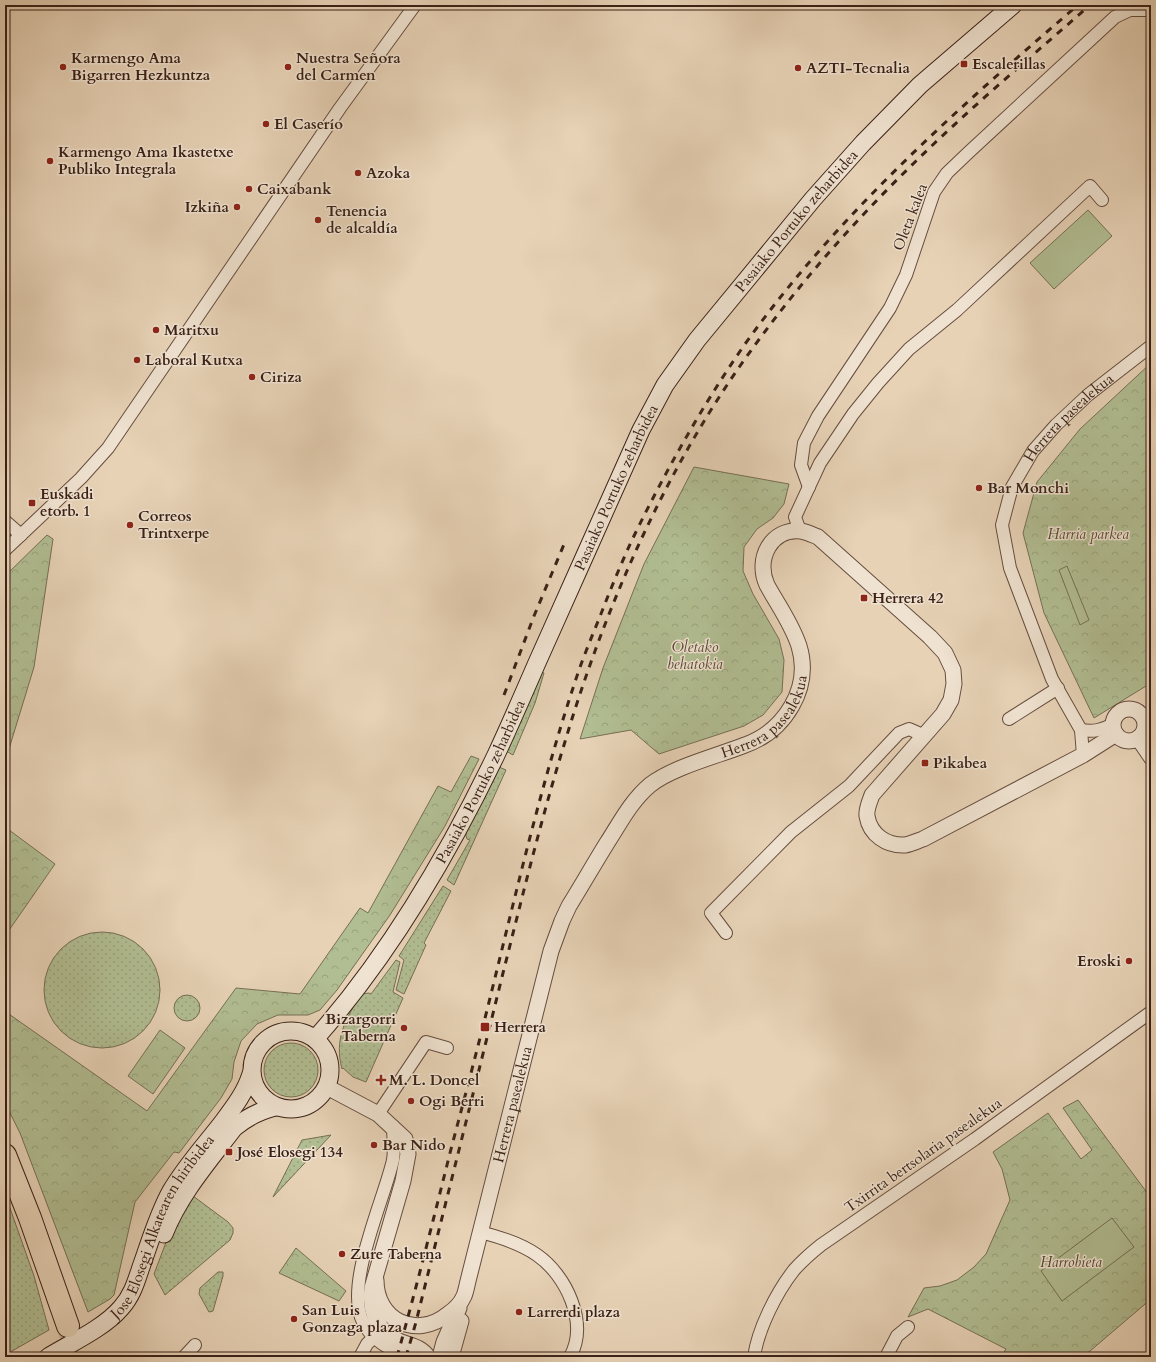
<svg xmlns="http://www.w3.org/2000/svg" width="1156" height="1362" viewBox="0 0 1156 1362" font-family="Cardo,serif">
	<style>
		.grass { fill: url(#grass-dots); stroke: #766f54 }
		.forest { fill: url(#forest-crowns); stroke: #766f54 }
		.pitch { fill: #b1bd92; stroke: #766f54 }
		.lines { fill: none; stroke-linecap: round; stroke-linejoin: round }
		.motorway-tunnel { stroke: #c5af96; stroke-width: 22; stroke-dasharray: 22 11; stroke-linecap: butt }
		.minor-casing { stroke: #664d3f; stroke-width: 14 }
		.tertiary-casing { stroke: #664d3f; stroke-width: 17 }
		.secondary-casing { stroke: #3b2117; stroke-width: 19 }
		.motorway-casing { stroke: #3b2117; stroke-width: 24 }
		.minor { stroke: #efe2d0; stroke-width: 12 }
		.tertiary { stroke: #efe2d0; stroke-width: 15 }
		.secondary { stroke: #efe2d0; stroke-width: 17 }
		.motorway { stroke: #e7d2b6; stroke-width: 22 }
		.rail { stroke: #3b2117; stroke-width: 3; stroke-dasharray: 7 7; stroke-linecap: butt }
		.poi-dot { fill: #8f2418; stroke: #efe2d0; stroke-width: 1.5 }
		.labels { text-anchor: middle; stroke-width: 3; stroke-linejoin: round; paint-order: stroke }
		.poi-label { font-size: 15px; font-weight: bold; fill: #3b2117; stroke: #efe2d0; text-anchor: start }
		.street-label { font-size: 15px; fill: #3b2117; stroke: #efe2d0 }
		.park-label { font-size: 15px; font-style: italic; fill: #584836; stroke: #efe2d0 }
	</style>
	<defs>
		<pattern id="grass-dots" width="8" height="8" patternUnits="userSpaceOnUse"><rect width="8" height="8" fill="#b1bd92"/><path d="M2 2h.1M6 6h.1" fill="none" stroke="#99a27d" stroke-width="1.8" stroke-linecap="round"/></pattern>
		<pattern id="forest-crowns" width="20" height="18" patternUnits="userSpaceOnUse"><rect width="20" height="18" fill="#b1bd92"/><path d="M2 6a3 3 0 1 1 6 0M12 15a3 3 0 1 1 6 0" fill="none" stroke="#99a27d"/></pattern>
	</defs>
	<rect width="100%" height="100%" fill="#e7d2b6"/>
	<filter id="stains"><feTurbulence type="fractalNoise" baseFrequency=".005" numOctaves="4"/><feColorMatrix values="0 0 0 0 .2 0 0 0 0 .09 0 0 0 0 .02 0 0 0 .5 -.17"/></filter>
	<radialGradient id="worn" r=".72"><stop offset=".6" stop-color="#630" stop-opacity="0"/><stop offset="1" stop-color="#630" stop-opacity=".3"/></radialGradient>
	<!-- grass -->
	<g class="grass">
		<path d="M 542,672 L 544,673 L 535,703 L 513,755 L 506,751 Z"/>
		<path d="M 499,767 L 506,770 L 454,885 L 447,880 L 470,840 L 467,839 L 465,832 Z"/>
		<path d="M 443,886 L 451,891 L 424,943 L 426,945 L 404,994 L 396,990 L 404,960 L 399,956 Z"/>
		<circle cx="102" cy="990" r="58"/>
		<path d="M 396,960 L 400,962 L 393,992 L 403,998 L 366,1082 L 353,1077 L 343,1068 L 342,1069 C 334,1040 345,1018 362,994 L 369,993 L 371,994 Z"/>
		<circle cx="187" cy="1008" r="13"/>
		<circle cx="291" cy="1070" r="27"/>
		<path d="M 331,1135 L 273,1197 L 302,1140 Z"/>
		<path d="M 5,1194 L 34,1276 L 49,1330 L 5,1355 Z"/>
		<path d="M 193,1196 L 228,1222 L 233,1228 L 233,1233 L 230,1240 L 165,1295 L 154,1274 L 168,1237 Z"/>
		<path d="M 218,1272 L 223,1272 L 223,1276 L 213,1311 L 209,1312 L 199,1294 L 200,1288 Z"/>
	</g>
	<!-- forest -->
	<g class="forest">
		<path d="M 1151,363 L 1151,683 L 1094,718 L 1044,613 L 1023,533 L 1037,482 L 1080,429 Z"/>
		<path d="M 694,467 L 789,484 L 784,504 L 773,518 L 757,529 L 744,547 L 743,571 L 753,594 L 779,639 L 784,660 L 782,692 L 763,715 L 744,726 L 659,754 L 631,730 L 580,739 L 603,668 L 644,564 Z"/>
		<path d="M 47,535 L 53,539 L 34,667 L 5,762 L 5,576 Z"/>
		<path d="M 471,756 L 479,759 L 445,826 L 390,915 L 337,990 L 320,1010 L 308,1015 L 278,1015 L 257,1024 L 241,1041 L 234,1062 L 232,1079 L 221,1098 L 179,1153 L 174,1152 L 135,1202 L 114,1295 L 110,1299 L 88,1312 L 20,1133 L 5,1103 L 5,1010 L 6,1012 L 147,1111 L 236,988 L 300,994 L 360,908 L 368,913 L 438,786 L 451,792 Z"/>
		<path d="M 5,827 L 55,864 L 5,936 Z"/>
		<path d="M 160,1030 L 185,1048 L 153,1094 L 128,1076 Z"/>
		<path d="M 1078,1100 L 1151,1198 L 1151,1299 L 1083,1357 L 1001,1357 L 1006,1349 L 928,1309 L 908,1317 L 924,1288 L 940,1286 L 957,1280 L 974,1267 L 986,1254 L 1010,1200 L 1002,1169 L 993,1152 L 1048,1113 L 1081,1159 L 1092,1150 L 1063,1108 Z"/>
		<path d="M 296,1248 L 346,1291 L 339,1301 L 279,1273 Z"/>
	</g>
	<!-- pitch -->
	<g class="pitch">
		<path d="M 1088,210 L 1112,236 L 1054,289 L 1030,263 Z"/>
		<path d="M 1067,566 L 1089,620 L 1080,625 L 1059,570 Z"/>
		<path d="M 1112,1218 L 1134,1247 L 1062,1301 L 1041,1271 Z"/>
	</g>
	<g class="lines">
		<!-- motorway-tunnel -->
		<path class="motorway-tunnel" d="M 68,1326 L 77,1357"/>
		<!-- minor casing -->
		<g class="minor-casing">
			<g id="minor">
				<path d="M 809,487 L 801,465 L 804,443 L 818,416 L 890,308 L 906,275 L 934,192 L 947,173 L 969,152 L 1115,17 L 1130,10 L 1151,10"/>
				<path d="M 5,521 L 21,535"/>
				<path d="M 800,531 L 795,517 L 820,463 L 853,414 L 878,383 L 909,349 L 957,310 L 1090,186 L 1102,200"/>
				<path d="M 5,550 L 81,478 L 108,448 L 340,108 L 415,5"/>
				<path d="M 1009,719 L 1058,688"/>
				<path d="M 1081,730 C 1094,732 1102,730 1113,724"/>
				<path id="s1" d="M 1083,755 L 1081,730 L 1052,679 L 1010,568 L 1002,525 L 1012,487 L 1033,451 L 1056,425 L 1088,395 L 1151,346"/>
				<path d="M 726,933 L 711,913 L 791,832 L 849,786 L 899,733 L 909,729 L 925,736"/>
				<path d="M 378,1114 L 426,1042 L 447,1048"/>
				<path d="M 393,1126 C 393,1137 395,1149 393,1160 C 384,1200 344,1285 363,1322 C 371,1340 390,1349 407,1357"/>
				<path d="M 480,1232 C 500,1237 520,1243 537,1255 C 566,1275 589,1323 570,1357"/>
				<path d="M 184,1357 L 195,1345"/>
				<path d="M 360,1357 L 367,1344 L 374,1337"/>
				<path d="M 754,1357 C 758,1329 776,1293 794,1270 C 802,1261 811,1253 821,1245 L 975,1139 L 1151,1012"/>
				<path d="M 886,1357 L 897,1336 L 908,1327"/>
			</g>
		</g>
		<!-- tertiary casing -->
		<g class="tertiary-casing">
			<g id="tertiary">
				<circle cx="1129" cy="725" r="16"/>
				<path d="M 1138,738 L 1151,757"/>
				<path d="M 327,1087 L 378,1114 L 405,1139 L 408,1154 L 403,1181 L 372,1288 C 369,1312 378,1333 401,1342 C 412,1346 421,1347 428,1357"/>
				<path id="s2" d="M 376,1280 C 376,1320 416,1340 448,1314 C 454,1310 461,1303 464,1296 C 466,1291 467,1285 468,1281 L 551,951 L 562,921 L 569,906 C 582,885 594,864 607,843 C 620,823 631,801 650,785 C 673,767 717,756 745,745 C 784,731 812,689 799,646 C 792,624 778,605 767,585 C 755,559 771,528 801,531 C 807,532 813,535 818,537 L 930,637 L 945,653 L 953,670 L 954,684 L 951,700 L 943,714 L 872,795 C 870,801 866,809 867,816 C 870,835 887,846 905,845 C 911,844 917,841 923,839 L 1083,755 L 1116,734"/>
				<path d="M 440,1357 L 444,1342 L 459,1308"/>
				<path d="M 451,1357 L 461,1321"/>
			</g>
		</g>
		<!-- secondary casing -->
		<g class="secondary-casing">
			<g id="secondary">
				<circle cx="291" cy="1070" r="39"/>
				<path id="s3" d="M 315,1039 C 388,957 449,853 496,755 C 510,725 523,695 536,665 C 571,587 606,508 641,430 L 665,385 L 697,340 L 813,199 L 863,143 L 920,85 L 1013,5"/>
				<path d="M 164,1234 C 180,1194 208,1162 234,1128 C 247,1117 259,1111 275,1107"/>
				<path id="s4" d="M 48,1357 C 71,1343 104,1328 121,1308 C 132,1296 136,1282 141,1267 C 150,1242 158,1214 171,1191 C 185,1167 205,1145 222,1123 C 234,1107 245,1093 251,1074"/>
			</g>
		</g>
		<!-- motorway casing -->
		<g class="motorway-casing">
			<path id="motorway" d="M 5,1155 L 30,1218 L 68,1326"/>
		</g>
		<!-- minor -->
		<use href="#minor" class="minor"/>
		<!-- tertiary -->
		<use href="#tertiary" class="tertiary"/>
		<!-- secondary -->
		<use href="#secondary" class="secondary"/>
		<!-- motorway -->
		<use href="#motorway" class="motorway"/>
		<!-- rail -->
		<g class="rail">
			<path d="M 504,695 L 534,616 L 565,542"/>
			<path d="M 397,1357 C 416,1289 433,1221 450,1153 C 464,1100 478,1047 491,994 C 518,885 543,776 579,670 C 585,653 592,636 599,619 C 609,593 620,566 632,540 C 665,472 702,406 745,344 C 838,214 957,109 1078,5"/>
			<path d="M 406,1357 L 416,1322 C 444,1209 473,1095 501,981 C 521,902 540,823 564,745 C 603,613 661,479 740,366 C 791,293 850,225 914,163 C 970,108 1031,57 1090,5"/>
		</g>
	</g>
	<!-- markers -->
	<g class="poi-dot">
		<rect x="960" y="60" width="8" height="8" rx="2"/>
		<circle cx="63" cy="67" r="4"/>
		<circle cx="288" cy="67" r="4"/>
		<circle cx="798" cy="68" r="4"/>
		<circle cx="266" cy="124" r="4"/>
		<circle cx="50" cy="161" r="4"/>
		<circle cx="358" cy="173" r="4"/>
		<circle cx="249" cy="189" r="4"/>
		<circle cx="237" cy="207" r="4"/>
		<circle cx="318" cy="220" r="4"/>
		<circle cx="156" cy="330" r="4"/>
		<circle cx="137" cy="360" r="4"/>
		<circle cx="252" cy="377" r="4"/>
		<circle cx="979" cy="488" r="4"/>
		<rect x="28" y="499" width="8" height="8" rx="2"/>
		<circle cx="130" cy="525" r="4"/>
		<rect x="860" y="594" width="8" height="8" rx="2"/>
		<rect x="921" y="759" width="8" height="8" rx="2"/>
		<circle cx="1129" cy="961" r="4"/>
		<rect x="480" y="1022" width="10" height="10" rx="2"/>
		<circle cx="404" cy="1028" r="4"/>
		<path d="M379 1074h4v4h4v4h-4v4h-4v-4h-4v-4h4z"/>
		<circle cx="411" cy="1101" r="4"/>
		<circle cx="374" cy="1145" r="4"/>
		<rect x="225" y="1148" width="8" height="8" rx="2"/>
		<circle cx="342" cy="1254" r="4"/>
		<circle cx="519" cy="1312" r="4"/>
		<circle cx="294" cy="1319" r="4"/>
	</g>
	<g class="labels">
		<!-- poi labels -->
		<g class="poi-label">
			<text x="71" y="63">Karmengo Ama<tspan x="71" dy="17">Bigarren Hezkuntza</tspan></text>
			<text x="296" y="63">Nuestra Señora<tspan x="296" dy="17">del Carmen</tspan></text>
			<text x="972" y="69">Escalerillas</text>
			<text x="806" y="73">AZTI-Tecnalia</text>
			<text x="274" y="129">El Caserío</text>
			<text x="58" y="157">Karmengo Ama Ikastetxe<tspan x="58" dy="17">Publiko Integrala</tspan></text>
			<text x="366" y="178">Azoka</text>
			<text x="257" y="194">Caixabank</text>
			<text x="229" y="212" text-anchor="end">Izkiña</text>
			<text x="326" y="216">Tenencia<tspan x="326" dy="17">de alcaldía</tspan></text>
			<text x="164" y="335">Maritxu</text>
			<text x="145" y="365">Laboral Kutxa</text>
			<text x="260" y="382">Ciriza</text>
			<text x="987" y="493">Bar Monchi</text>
			<text x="40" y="499">Euskadi<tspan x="40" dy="17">etorb. 1</tspan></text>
			<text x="138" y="521">Correos<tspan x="138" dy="17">Trintxerpe</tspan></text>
			<text x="872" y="603">Herrera 42</text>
			<text x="933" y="768">Pikabea</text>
			<text x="1121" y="966" text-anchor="end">Eroski</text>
			<text x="396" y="1024" text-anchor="end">Bizargorri<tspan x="396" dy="17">Taberna</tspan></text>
			<text x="494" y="1032">Herrera</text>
			<text x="389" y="1085">M. L. Doncel</text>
			<text x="419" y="1106">Ogi Berri</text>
			<text x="382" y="1150">Bar Nido</text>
			<text x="237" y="1157">José Elosegi 134</text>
			<text x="350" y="1259">Zure Taberna</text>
			<text x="302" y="1315">San Luis<tspan x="302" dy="17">Gonzaga plaza</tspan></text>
			<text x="527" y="1317">Larrerdi plaza</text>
		</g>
		<!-- street labels -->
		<g class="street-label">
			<text transform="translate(910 217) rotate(-69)" y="5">Oleta kalea</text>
			<text dy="5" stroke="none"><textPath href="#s3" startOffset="955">Pasaiako Portuko zeharbidea</textPath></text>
			<text dy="5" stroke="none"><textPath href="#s1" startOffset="376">Herrera pasealekua</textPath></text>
			<text dy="5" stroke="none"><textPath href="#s3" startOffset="631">Pasaiako Portuko zeharbidea</textPath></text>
			<text dy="5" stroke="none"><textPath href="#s2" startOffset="815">Herrera pasealekua</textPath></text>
			<text dy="5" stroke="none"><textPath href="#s3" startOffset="307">Pasaiako Portuko zeharbidea</textPath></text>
			<text dy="5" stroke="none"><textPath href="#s2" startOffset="324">Herrera pasealekua</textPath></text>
			<text transform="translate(923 1155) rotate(-35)" y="5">Txirrita bertsolaria pasealekua</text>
			<text dy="5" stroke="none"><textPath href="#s4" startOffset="180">Jose Elosegi Alkatearen hiribidea</textPath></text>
		</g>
		<!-- park labels -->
		<g class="park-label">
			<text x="1088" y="539">Harria parkea</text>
			<text x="695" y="652">Oletako<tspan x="695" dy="17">behatokia</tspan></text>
			<text x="1071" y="1267">Harrobieta</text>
		</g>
	</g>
	<!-- margin -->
	<rect width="1156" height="1362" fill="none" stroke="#e7d2b6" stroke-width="20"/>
	<rect x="6" y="6" width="1144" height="1350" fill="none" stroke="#3b2117" stroke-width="2"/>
	<rect x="10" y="10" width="1136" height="1342" fill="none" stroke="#3b2117"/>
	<rect width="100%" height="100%" filter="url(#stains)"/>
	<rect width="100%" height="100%" fill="url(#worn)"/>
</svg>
